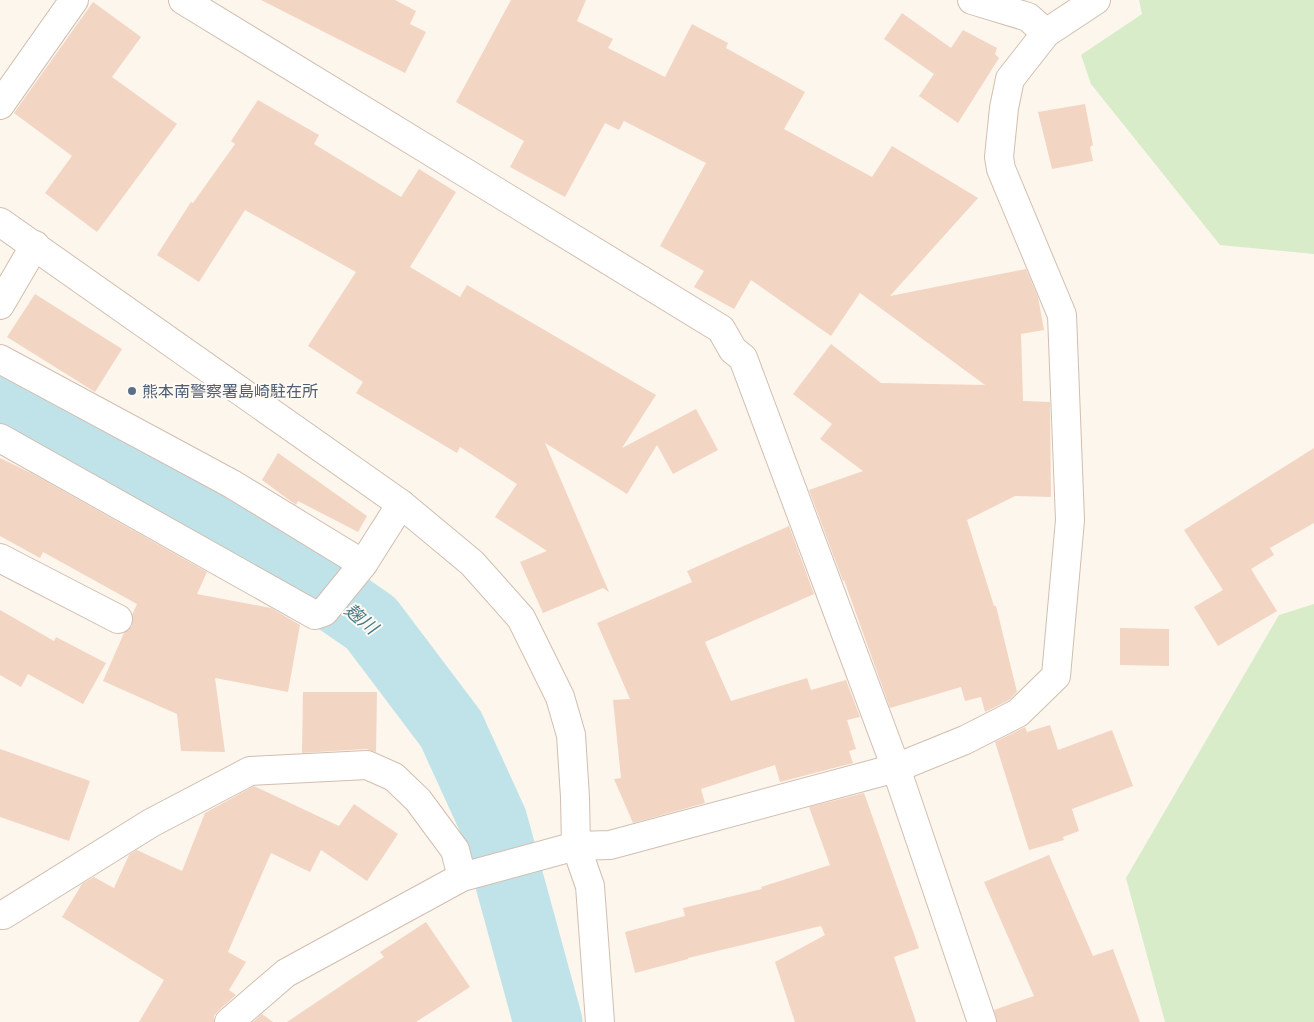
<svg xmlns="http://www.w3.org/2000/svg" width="1314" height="1022" viewBox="0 0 1314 1022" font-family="Helvetica,'Noto Sans JP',sans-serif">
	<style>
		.green { fill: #d8ecc9 }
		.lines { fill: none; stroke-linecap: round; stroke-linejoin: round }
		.river { stroke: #bfe3e8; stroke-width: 69 }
		.building { fill: #f3d5c3 }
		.minor-casing { stroke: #d1beb0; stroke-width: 30 }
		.minor { stroke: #fff; stroke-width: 28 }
		.service-dot { fill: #5c6f8a; stroke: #fffaf3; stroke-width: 2 }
		.labels { text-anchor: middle; stroke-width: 4; stroke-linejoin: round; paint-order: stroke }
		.service-label { font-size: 16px; fill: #4e5e75; stroke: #fffaf3; text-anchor: start }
		.water-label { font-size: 18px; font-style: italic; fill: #437c86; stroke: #fffaf3 }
	</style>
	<rect width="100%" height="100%" fill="#fdf6ec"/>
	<!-- green -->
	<g class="green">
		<path d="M 1139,0 L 1314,0 L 1314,254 L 1220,245 L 1091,84 L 1081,55 L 1142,14 Z"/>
		<path d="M 1314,604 L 1314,1022 L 1165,1022 L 1126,878 L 1279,615 Z"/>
	</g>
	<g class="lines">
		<!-- river -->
		<path class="river" d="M 0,401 L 271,554 L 371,623 L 451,729 L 493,821 L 548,1022"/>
	</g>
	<!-- building -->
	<g class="building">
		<path d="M 261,0 L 395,0 L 416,11 L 410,24 L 426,32 L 405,73 Z"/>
		<path d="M 511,0 L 586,0 L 577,21 L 613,39 L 608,48 L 665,77 L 692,24 L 728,43 L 726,48 L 805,92 L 784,129 L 872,177 L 892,146 L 978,198 L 890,296 L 1026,269 L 1038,297 L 1044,330 L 1021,334 L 1023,401 L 1050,402 L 1051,497 L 1015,496 L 967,520 L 994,606 L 996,606 L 1017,692 L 1009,700 L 985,712 L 981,697 L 965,701 L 961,687 L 890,708 L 844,580 L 843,581 L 809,490 L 863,471 L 820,439 L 832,424 L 793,394 L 831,344 L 881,383 L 985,385 L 860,293 L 831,336 L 751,280 L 734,309 L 694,287 L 704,271 L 660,246 L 706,163 L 624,121 L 619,130 L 605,123 L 565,197 L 510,167 L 524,141 L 456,102 Z"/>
		<path d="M 93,2 L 141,37 L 112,77 L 177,124 L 97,232 L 45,193 L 72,156 L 14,113 Z"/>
		<path d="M 902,13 L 951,48 L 963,30 L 997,48 L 995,54 L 999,58 L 958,123 L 919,96 L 934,74 L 884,39 Z"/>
		<path d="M 258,100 L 319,135 L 314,144 L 401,197 L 419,169 L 456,192 L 410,267 L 460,297 L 467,285 L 656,395 L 622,448 L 696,409 L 718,450 L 673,474 L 657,445 L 627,494 L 545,443 L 609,592 L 603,588 L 543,613 L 520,562 L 547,551 L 495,517 L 517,484 L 460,447 L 457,453 L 356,393 L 363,382 L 308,346 L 356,272 L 245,210 L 199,282 L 157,255 L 191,202 L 193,203 L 235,144 L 231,141 Z"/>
		<path d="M 1085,104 L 1093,145 L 1090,147 L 1093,161 L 1052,169 L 1038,112 Z"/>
		<path d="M 35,294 L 122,349 L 95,392 L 7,337 Z"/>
		<path d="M 1314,448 L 1314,523 L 1270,548 L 1274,555 L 1251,569 L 1277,611 L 1218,646 L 1194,607 L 1223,590 L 1184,530 Z"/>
		<path d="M 278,453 L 367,516 L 358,532 L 298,501 L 296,505 L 262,480 Z"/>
		<path d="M 0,458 L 33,474 L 207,572 L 197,594 L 271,608 L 300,625 L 288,692 L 215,678 L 225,752 L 181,751 L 177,714 L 103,681 L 124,633 L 132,626 L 132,615 L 137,604 L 43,552 L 40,558 L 0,536 Z"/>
		<path d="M 789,526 L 814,594 L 705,642 L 731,701 L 807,678 L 811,690 L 846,680 L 860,717 L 847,720 L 856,749 L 849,751 L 853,763 L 780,782 L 775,765 L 701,789 L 705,803 L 633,823 L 614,779 L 621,778 L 613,700 L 630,699 L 597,623 L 692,582 L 687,571 Z"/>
		<path d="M 0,610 L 54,641 L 56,637 L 106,663 L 83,704 L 28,674 L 21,687 L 0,675 Z"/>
		<path d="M 1120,628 L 1169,629 L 1169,666 L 1120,665 Z"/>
		<path d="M 303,692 L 377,692 L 376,752 L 366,749 L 302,753 Z"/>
		<path d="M 1050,725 L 1058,750 L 1112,730 L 1133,786 L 1072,809 L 1079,831 L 1063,837 L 1064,840 L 1029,850 L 995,742 L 1025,727 L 1027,732 Z"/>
		<path d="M 0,749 L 90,781 L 69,841 L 0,817 Z"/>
		<path d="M 254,786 L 339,826 L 354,804 L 398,834 L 367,881 L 321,850 L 310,872 L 271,853 L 228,952 L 246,962 L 229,990 L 236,995 L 218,1011 L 214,1016 L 214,1022 L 139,1022 L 164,980 L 62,917 L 82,884 L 94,877 L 114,888 L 129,855 L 137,850 L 182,871 L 205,813 Z"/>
		<path d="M 864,793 L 919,948 L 894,957 L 916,1022 L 795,1022 L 775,962 L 825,935 L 821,926 L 688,958 L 688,959 L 635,973 L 625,932 L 685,916 L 683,908 L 762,889 L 761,887 L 830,865 L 809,807 Z"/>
		<path d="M 1049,855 L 1093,956 L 1113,949 L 1140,1022 L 997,1022 L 994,1010 L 1034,996 L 984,882 Z"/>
		<path d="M 426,922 L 470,987 L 416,1022 L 287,1022 L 384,957 L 380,952 Z"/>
		<path d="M 262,1014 L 273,1022 L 253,1022 Z"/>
	</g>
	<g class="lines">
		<!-- minor casing -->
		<g class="minor-casing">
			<g id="minor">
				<path d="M 183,0 L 721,329 L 733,350 L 743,358 L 896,768 L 982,1022"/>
				<path d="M 972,0 L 1028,17 L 1046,33"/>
				<path d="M 0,105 L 74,0"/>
				<path d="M 0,222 L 401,504 L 472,563 L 521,618 L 560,697 L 571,735 L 575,797 L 576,846 L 590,886 L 600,1022"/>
				<path d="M 0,305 L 35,245"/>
				<path d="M 0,359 L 232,484 L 363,564 L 401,504"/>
				<path d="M 0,438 L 315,615 L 324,612 L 363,564"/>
				<path d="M 0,558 L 118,619"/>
				<path d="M 3,915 L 151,823 L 250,771 L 367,765 L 394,777 L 418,800 L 455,850 L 462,877"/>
				<path d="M 229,1022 L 286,973 L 462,877 L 576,846 L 610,845 L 896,768 L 965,740 L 1018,713 L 1056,676 L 1070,520 L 1062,315 L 1001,169 L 999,157 L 1004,108 L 1010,79 L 1046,33 L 1096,0"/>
			</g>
		</g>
		<!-- minor -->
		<use href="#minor" class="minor"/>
	</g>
	<!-- markers -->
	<circle class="service-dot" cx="132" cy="391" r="5"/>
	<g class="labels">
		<!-- service labels -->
		<g class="service-label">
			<text x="142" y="397">熊本南警察署島崎駐在所</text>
		</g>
		<!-- water labels -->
		<g class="water-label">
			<text transform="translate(361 619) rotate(40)" y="6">麹川</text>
		</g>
	</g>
</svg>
